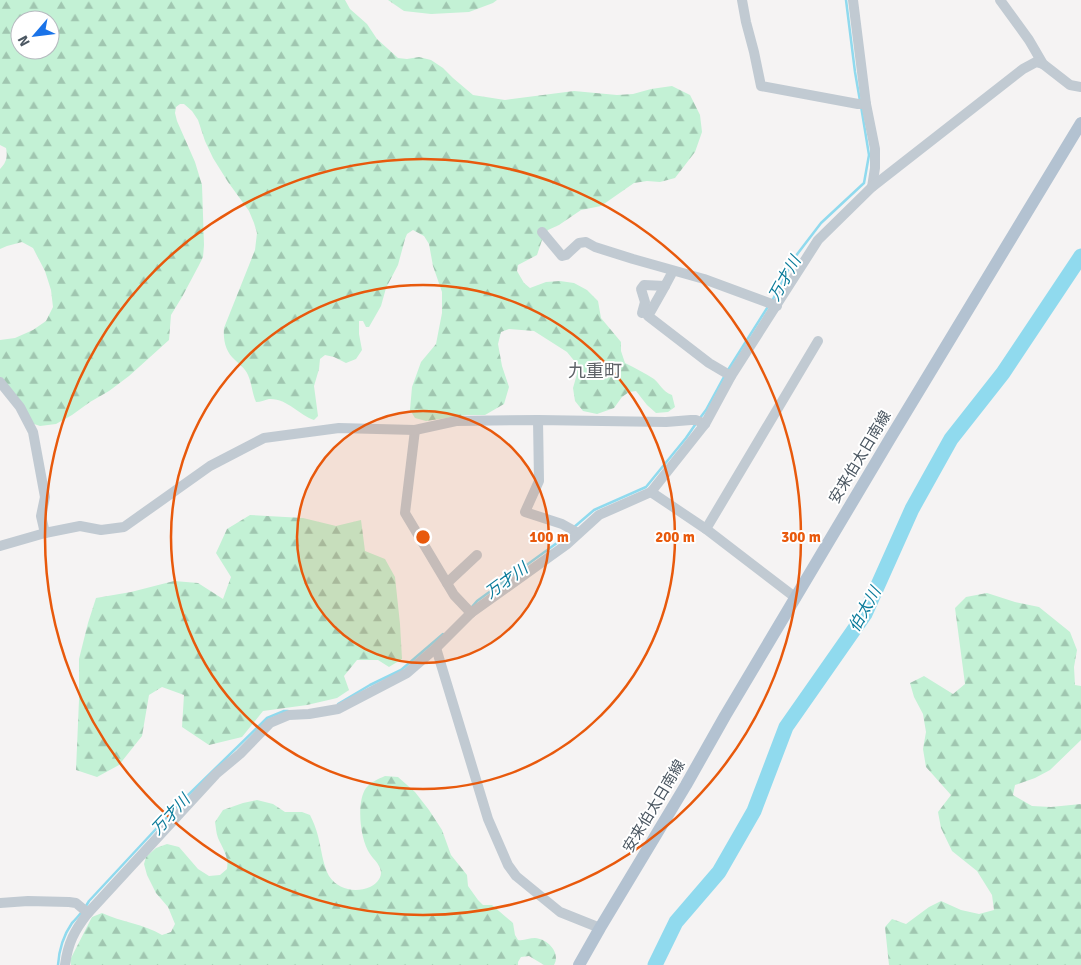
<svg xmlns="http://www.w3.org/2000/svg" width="1081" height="965" viewBox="0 0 1081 965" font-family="Signika,'Noto Sans JP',sans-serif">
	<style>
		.forest { fill: url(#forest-firs); fill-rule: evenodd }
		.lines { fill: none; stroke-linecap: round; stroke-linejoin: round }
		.stream { stroke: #90daee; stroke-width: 2.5 }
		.river { stroke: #90daee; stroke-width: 15 }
		.minor { stroke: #c1cad2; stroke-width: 10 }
		.major { stroke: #b3c2d1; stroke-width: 12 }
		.ring { fill: none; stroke: #e8590c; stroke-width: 2.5 }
		.labels { text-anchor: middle; stroke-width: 4; stroke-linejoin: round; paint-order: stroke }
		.street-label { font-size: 15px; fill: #4a5661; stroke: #fff }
		.water-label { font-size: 16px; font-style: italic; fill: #0c7c9b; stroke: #fff }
		.quarter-label { font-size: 18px; fill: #5f6368; stroke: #fff }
		.centre { fill: #e8590c; stroke: #fff; stroke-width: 2.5 }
		.ring-label { font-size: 15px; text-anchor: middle; font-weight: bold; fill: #e8590c; stroke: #fff; stroke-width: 4; stroke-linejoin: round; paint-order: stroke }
	</style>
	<defs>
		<pattern id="forest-firs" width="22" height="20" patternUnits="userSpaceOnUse" patternTransform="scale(1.25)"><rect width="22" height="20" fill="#c3f1d5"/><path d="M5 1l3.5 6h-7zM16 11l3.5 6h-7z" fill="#a0c6b0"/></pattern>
	</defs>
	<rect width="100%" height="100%" fill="#f5f3f3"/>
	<!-- forest -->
	<g class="forest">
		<path d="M 0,0 L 345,0 L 350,9 L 367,24 L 377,39 L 398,58 L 407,59 L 419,57 L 431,60 L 443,68 L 453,78 L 473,95 L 505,100 L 574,91 L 617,95 L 633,94 L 651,89 L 672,86 L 690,95 L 700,115 L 702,132 L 695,152 L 675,178 L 660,182 L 647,181 L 634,183 L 601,206 L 581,210 L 559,225 L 548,230 L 543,237 L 537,255 L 518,265 L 517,271 L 524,283 L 530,288 L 546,282 L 560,281 L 574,283 L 587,290 L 598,301 L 601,318 L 621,342 L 621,351 L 625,363 C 635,368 645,373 654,379 C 661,385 662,391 672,395 L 675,407 L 668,412 L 656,413 L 647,405 L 636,391 L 629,392 L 622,397 L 614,408 L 597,414 L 583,411 L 575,401 L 573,388 L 577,374 L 576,363 L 567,352 L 534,331 L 509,329 L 501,332 L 498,344 L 502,366 L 509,387 L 504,404 L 485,415 L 467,415 L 426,421 L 415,418 L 410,410 L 412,387 L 421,362 L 436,344 L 442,313 L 442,292 L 433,266 L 429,244 L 424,236 L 413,230 L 407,234 L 405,239 L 398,265 L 386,288 L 381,306 L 369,327 L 366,327 L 363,321 L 359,321 L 359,334 L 362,350 L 356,359 L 346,363 L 334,357 L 325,355 L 320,359 L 319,369 L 314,386 L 318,416 L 314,420 C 299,415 287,398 269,399 C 264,400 261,402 256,402 C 252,393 252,384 248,375 C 245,368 240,365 235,360 C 226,352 223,341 224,328 L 255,250 L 257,233 L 254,223 L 249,211 L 228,182 L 213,158 L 205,141 L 198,120 L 192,111 L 184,104 L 180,104 L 176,107 L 175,113 L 177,121 L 195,162 L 202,185 L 204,245 L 203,257 L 198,267 L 182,297 L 171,315 L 169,340 L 129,376 L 109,391 L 90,402 L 72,415 L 56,424 L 40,426 L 31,423 L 0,380 L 0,340 L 15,338 L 33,330 L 46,321 L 53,307 L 51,290 L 45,271 L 33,248 L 22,242 L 7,246 L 0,249 L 0,169 C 6,163 8,157 6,148 L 0,145 ZM 20,20 L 50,20 L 50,50 L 20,50 Z"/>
		<path d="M 388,0 L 497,0 L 493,3 L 469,12 L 431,14 L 404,11 Z"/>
		<path d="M 250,515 L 303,518 L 336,526 L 361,520 L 365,551 L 385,559 L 395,577 L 400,624 L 402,659 L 389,667 L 378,660 L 357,660 L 344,676 L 349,690 L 337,698 L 307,705 L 263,711 L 242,737 L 209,745 L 182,727 L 184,695 L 162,687 L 149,695 L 142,736 L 119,765 L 97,777 L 76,770 L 79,700 L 79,659 L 88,623 L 96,598 L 131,592 L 174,581 L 198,583 L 223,599 L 231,577 L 216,553 L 227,529 Z"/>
		<path d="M 987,593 L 1015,602 L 1039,607 L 1070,632 L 1077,650 L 1074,667 L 1075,685 L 1081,686 L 1081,740 L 1050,770 L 1035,778 L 1015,785 L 1013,795 L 1032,806 L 1051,807 L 1081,804 L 1081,965 L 889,965 L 885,927 L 892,919 L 906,924 L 929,907 L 941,901 L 961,910 L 979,914 L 994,910 L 992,895 L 977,871 L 952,851 L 941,828 L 938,812 L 951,795 L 926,767 L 923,749 L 926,732 L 923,714 L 914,697 L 910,683 L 924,676 L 953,694 L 965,684 L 955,608 L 966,597 Z"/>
		<path d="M 385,776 L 398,777 L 415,792 L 429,810 L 442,830 L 451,855 L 467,875 L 468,886 L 478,900 L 483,905 L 492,905 L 513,923 L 515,935 L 518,940 C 524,941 529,938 535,938 C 548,939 561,953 554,965 L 544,965 L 529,956 L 521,957 L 518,962 L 518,965 L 71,965 L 70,960 L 92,917 L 102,913 C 121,922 144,924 162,935 L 171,932 L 175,924 L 168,907 L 156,893 L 147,875 L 144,864 L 146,857 L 156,848 L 167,844 L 179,847 L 198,869 L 209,876 L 220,875 L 227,869 C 229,857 223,849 218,838 C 216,833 216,827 215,822 L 223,810 L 243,803 L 257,800 L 273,804 L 285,812 L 302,812 L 310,815 C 313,821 316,828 318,836 C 321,847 323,866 329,876 C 338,890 356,893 370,887 C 375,885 381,879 381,873 C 381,865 374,860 370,854 C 360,840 356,802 366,788 C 371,782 378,779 385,776 Z"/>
	</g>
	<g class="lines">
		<!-- stream -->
		<g class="stream">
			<path d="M 846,0 L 855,72 L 860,101"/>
			<path d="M 772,301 L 795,257 L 821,223 L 864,183 L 869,155 L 861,106"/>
			<path d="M 728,370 L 769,305"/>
			<path d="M 700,418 L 706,410 L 725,375"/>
			<path d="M 573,528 L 594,510 L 646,487 L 686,438 L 697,422"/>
			<path d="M 471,608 L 477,601 L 561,540 L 569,532"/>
			<path d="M 338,704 L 370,685 L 401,670 L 443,634"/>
			<path d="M 86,906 L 89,901 L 182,801 L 267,718 L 284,711 L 288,711"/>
			<path d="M 58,965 C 59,950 63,936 72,923 C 76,919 79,915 83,911"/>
		</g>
		<!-- river -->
		<path class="river" d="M 655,965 L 676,922 L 719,872 L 754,811 L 786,727 L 865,614 L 912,509 L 951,439 L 1003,373 L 1081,256"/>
		<!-- minor -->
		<g class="minor">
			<path d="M 742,0 L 746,22 L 754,52 L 761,86 L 858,104 L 866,104"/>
			<path d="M 853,0 L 866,104 L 875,149 L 875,168 L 872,187"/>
			<path d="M 1000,0 L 1029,40 L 1043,64 L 1070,85 L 1081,87"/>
			<path d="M 542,232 L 562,256 L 566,255 L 579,243 L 586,242 L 595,247 L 633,259 L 704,279 L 777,306"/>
			<path d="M 665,286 L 648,316 L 709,363 L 731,376"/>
			<path d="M 642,313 L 645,302 L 641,289 L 644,285 L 665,286 L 673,271"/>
			<path d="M 0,382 L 20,407 L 33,432 L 45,497 L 41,516 L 45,533"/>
			<path d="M 538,420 L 539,481 L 525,512 L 562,524 L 578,533"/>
			<path d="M 415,430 L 405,513 L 454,595 L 471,613"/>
			<path d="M 651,492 L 706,529 L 796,598"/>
			<path d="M 706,529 L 818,341"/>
			<path d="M 0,546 L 45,533 L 80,526 L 101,530 L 124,527 L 210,466 L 264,438 L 339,428 L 415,430 L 456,421 L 538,420 L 666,422 L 691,420 L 696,420 L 705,424"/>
			<path d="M 447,583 L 477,555"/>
			<path d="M 436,648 L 488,819 L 508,865 L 516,876 L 560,912 L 600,928"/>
			<path d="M 0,903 L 28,901 L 69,902 L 76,903 L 88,913"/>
			<path d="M 65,965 C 68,943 74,931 88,913 L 216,774 L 240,754 L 270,723 L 289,715 L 309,714 L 338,709 L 407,673 L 436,648 L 471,613 L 566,545 L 599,515 L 651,492 L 705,424 L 731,376 L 818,240 L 872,187 L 1023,69 L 1036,62 L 1043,64"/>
		</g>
		<!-- major -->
		<path class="major" d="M 579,965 L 600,928 L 686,785 L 725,716 L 891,437 L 1081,123"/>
	</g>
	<!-- distance rings -->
	<circle cx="423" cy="537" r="126" fill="#e8590c" fill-opacity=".12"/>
	<g class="ring">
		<circle cx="423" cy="537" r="126"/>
		<circle cx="423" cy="537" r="252"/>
		<circle cx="423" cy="537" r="378"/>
	</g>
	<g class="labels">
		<!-- street labels -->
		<g class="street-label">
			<text transform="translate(860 457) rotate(-59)" y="5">安来伯太日南線</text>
			<text transform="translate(654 806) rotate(-59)" y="5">安来伯太日南線</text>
		</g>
		<!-- water labels -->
		<g class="water-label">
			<text transform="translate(784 278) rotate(-61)" y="6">万才川</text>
			<text transform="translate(506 580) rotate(-36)" y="6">万才川</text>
			<text transform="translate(864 609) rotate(-61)" y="6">伯太川</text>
			<text transform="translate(170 814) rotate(-47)" y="6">万才川</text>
		</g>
		<!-- quarter labels -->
		<g class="quarter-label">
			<text x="595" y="377">九重町</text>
		</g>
	</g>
	<circle cx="423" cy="537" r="8" class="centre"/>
	<g class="ring-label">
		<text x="549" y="542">100 m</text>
		<text x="675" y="542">200 m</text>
		<text x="801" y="542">300 m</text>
	</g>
	<!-- north arrow -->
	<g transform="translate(35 35) rotate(242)"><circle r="24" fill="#ffffff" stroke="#b7bbc0"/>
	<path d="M0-4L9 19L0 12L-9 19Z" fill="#1a73e8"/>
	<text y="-8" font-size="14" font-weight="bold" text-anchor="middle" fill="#4a5661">N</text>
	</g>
</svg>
